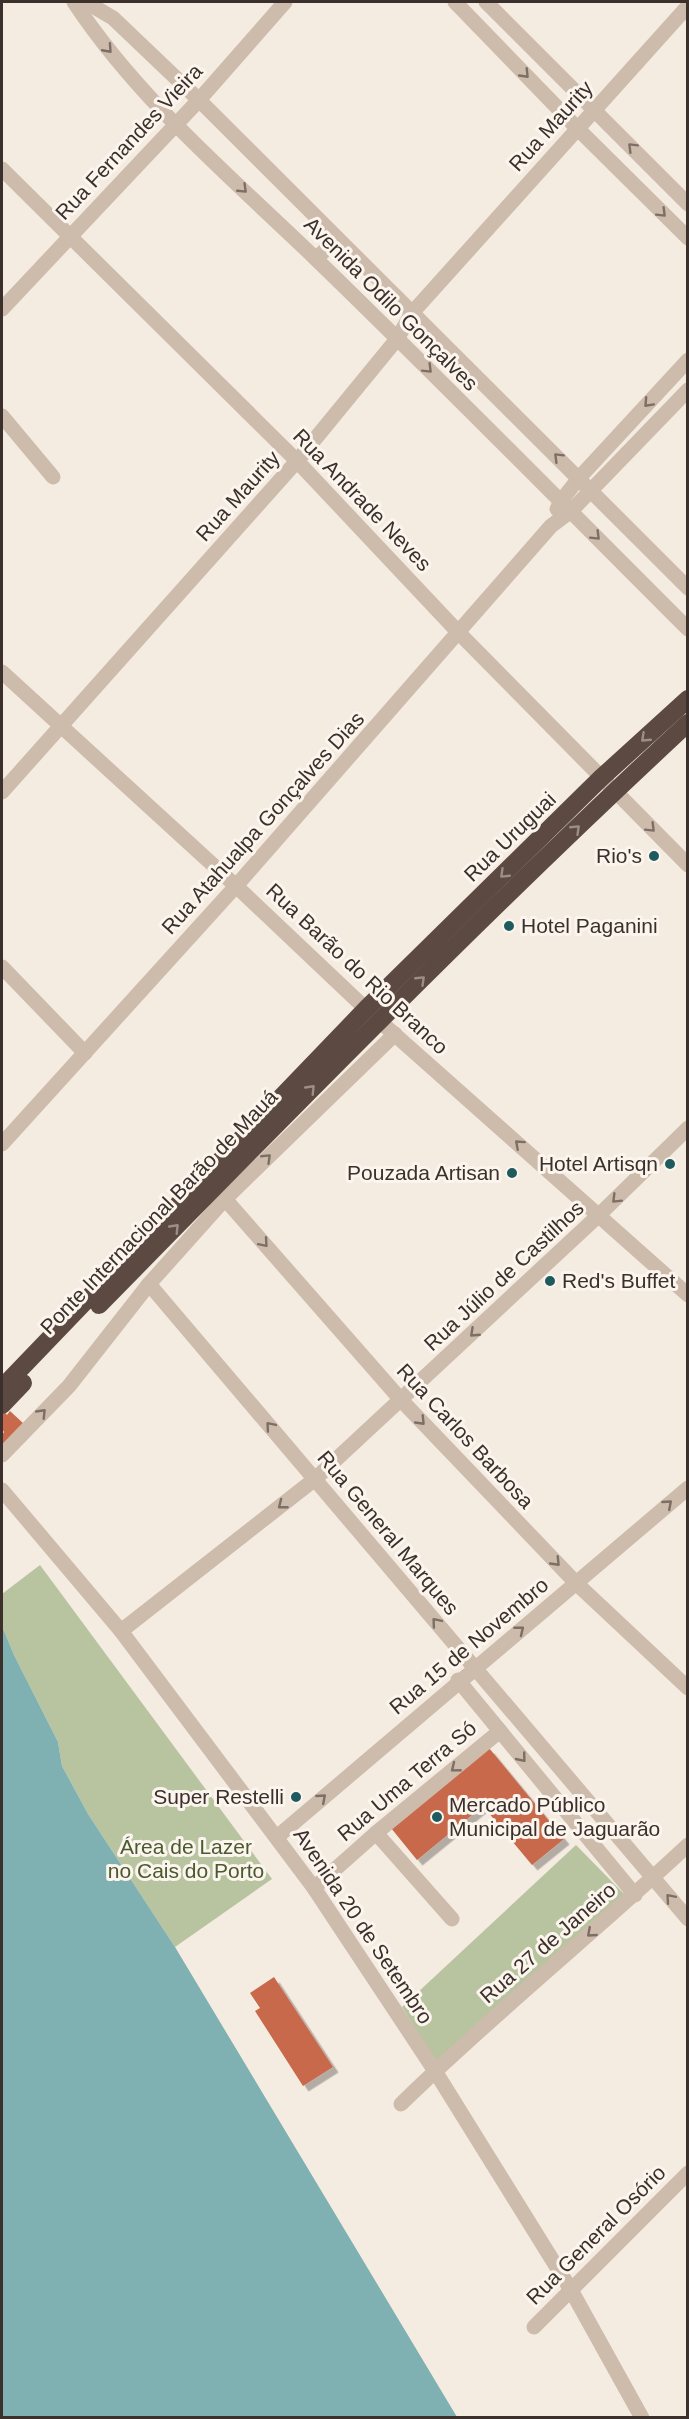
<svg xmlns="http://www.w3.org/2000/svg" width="689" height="2419" viewBox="0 0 689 2419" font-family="Helvetica,sans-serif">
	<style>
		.green { fill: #b8c4a0 }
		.water { fill: #7fb0b2 }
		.building { fill: #c8694b; filter: url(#shadow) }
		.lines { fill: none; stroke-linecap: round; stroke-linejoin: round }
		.minor { stroke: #cdbbac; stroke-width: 15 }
		.highway { stroke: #5c4a42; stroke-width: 18 }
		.oneway { stroke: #7d6f65 }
		.oneway2 { stroke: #9c8e87 }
		.poi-dot { fill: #1f5a5e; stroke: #fbf5ee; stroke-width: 2 }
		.labels { text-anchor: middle; stroke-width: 6; stroke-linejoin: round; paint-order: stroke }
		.street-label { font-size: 21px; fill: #3b302b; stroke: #fbf5ee }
		.poi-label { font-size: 21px; fill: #3b302b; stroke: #fbf5ee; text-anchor: end }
		.park-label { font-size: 21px; fill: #4a5a2e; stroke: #fbf5ee }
	</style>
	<defs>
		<filter id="shadow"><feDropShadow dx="5.5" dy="5.5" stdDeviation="0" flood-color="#0004"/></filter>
	</defs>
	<rect width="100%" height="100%" fill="#f4ebe1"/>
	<!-- green -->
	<g class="green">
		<path d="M 40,1565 L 272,1879 L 175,1947 L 88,1814 L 62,1766 L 58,1742 L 14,1655 L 2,1626 L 2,1594 Z"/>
		<path d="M 576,1845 L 626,1896 L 438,2065 L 402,2007 Z"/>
	</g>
	<!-- water -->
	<path class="water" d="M 2,1626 L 14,1655 L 58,1742 L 62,1766 L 88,1814 L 175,1947 L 457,2417 L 2,2417 Z"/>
	<!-- building -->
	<g class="building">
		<path d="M 2,1409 L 7,1415 L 10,1411 L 26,1426 L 2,1451 L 2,1435 L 4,1432 L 2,1429 Z"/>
		<path d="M 489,1748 L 564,1839 L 532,1865 L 483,1806 L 417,1860 L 391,1828 Z"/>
		<path d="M 274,1977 L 333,2067 L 303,2086 L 255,2011 L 260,2008 L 250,1993 Z"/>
	</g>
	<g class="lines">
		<!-- minor -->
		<g class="minor">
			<path d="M 74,2 C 138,99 231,177 315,258 C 441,380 564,505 688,629"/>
			<path d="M 86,2 L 113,18 L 199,100 L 688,588"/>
			<path d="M 455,2 L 577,128 L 688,238"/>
			<path d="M 486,2 L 688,204"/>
			<path d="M 2,169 L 297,461 L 459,633 L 688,865"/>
			<path d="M 316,259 L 337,238"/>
			<path d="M 2,309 L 199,100 L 285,2"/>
			<path d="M 2,416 L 53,477"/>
			<path d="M 557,509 L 561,501 L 579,478 L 688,360"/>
			<path d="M 2,672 L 236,886 L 366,1009 L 688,1295"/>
			<path d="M 2,792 L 297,461 L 397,339 L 412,313 L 688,6"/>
			<path d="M 2,967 L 85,1053"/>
			<path d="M 2,1144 L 236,886 L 551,526 L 571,511 L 688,390"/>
			<path d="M 225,1199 L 402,1401 L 577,1584 L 688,1688"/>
			<path d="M 149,1284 L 688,1919"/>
			<path d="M 2,1455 L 69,1386 L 149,1284 L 225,1199 L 395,1034"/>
			<path d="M 2,1490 L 121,1631 L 314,1888 L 435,2071 L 571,2290 L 642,2418"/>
			<path d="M 121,1631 L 315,1479 L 599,1215 L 688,1128"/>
			<path d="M 458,1680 L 635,1895"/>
			<path d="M 376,1833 L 452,1919"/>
			<path d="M 277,1837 L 688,1488"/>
			<path d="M 314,1888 L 376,1833 L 500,1731"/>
			<path d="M 401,2104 C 493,2014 594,1933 688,1845"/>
			<path d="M 534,2327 L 688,2173"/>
		</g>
		<!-- highway -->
		<g class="highway">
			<path d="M 99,1305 C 292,1108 485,911 688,723"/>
			<path d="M 2,1388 L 366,1009 L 601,778 L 688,699"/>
			<path d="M 2,1405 L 23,1383"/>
		</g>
	</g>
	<!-- one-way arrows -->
	<defs><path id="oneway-chevron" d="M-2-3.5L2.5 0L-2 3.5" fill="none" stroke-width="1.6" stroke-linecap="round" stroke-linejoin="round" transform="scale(1.5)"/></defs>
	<g class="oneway">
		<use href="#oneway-chevron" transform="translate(108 49) rotate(48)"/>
		<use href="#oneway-chevron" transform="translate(525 74) rotate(46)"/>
		<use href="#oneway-chevron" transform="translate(632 147) rotate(-135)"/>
		<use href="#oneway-chevron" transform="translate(243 189) rotate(44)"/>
		<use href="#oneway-chevron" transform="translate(662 213) rotate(45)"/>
		<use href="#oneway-chevron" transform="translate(428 369) rotate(45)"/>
		<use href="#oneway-chevron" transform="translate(648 403) rotate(133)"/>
		<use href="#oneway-chevron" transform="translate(558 457) rotate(-135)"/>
		<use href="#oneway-chevron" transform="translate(596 536) rotate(45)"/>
		<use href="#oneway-chevron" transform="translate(651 828) rotate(45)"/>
		<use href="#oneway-chevron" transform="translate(519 1144) rotate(-138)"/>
		<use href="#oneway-chevron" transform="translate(267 1158) rotate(-44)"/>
		<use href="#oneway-chevron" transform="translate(616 1199) rotate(135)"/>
		<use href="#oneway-chevron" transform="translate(264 1243) rotate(49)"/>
		<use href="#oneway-chevron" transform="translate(474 1333) rotate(137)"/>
		<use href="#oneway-chevron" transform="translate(42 1413) rotate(-46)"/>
		<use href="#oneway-chevron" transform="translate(421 1421) rotate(46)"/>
		<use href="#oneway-chevron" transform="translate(270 1426) rotate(-130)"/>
		<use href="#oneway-chevron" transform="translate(668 1504) rotate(-41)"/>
		<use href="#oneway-chevron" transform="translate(282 1505) rotate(142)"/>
		<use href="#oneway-chevron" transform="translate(556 1562) rotate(46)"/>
		<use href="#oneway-chevron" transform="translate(436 1622) rotate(-130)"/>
		<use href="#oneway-chevron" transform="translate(520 1630) rotate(-39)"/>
		<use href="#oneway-chevron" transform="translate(522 1758) rotate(51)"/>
		<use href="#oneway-chevron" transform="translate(455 1768) rotate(141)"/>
		<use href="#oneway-chevron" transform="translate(322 1798) rotate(-41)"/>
		<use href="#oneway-chevron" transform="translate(670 1898) rotate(-131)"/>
		<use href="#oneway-chevron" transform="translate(591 1933) rotate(139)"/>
	</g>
	<g class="oneway2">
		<use href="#oneway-chevron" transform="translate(645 738) rotate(137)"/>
		<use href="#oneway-chevron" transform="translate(576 829) rotate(-44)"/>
		<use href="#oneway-chevron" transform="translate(504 874) rotate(136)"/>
		<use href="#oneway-chevron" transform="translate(421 980) rotate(-44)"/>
		<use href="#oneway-chevron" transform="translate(311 1089) rotate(-46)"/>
		<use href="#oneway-chevron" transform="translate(175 1228) rotate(-46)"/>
	</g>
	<!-- markers -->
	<g class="poi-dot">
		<circle cx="654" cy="856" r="6"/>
		<circle cx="509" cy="926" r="6"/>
		<circle cx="670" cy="1164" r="6"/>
		<circle cx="512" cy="1173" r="6"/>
		<circle cx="550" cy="1281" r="6"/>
		<circle cx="296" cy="1797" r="6"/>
		<circle cx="437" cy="1817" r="6"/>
	</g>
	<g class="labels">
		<!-- street labels -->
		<g class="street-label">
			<text transform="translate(551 126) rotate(-48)" y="7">Rua Maurity</text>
			<text transform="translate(129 142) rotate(-47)" y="7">Rua Fernandes Vieira</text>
			<text transform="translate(391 304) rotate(45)" y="7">Avenida Odilo Gonçalves</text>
			<text transform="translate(238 496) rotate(-48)" y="7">Rua Maurity</text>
			<text transform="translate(362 500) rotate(46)" y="7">Rua Andrade Neves</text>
			<text transform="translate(263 823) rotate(-48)" y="7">Rua Atahualpa Gonçalves Dias</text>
			<text transform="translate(510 837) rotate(-44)" y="7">Rua Uruguai</text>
			<text transform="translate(357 969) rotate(43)" y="7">Rua Barão do Rio Branco</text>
			<text transform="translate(159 1212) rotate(-46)" y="7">Ponte Internacional Barão de Mauá</text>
			<text transform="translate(504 1276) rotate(-43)" y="7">Rua Júlio de Castilhos</text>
			<text transform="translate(465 1436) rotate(47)" y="7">Rua Carlos Barbosa</text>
			<text transform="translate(388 1533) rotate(50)" y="7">Rua General Marques</text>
			<text transform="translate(469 1646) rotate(-40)" y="7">Rua 15 de Novembro</text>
			<text transform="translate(407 1781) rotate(-40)" y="7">Rua Uma Terra Só</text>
			<text transform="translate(363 1926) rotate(56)" y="7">Avenida 20 de Setembro</text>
			<text transform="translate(548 1943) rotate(-41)" y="7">Rua 27 de Janeiro</text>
			<text transform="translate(596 2235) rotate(-45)" y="7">Rua General Osório</text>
		</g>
		<!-- poi labels -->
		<g class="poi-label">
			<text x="642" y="863">Rio's</text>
			<text x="521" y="933" text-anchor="start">Hotel Paganini</text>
			<text x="658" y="1171">Hotel Artisqn</text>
			<text x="500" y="1180">Pouzada Artisan</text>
			<text x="562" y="1288" text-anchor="start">Red's Buffet</text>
			<text x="284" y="1804">Super Restelli</text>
			<text x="449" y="1812" text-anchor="start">Mercado Público<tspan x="449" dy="24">Municipal de Jaguarão</tspan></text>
		</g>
		<!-- park labels -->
		<g class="park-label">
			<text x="186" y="1854">Área de Lazer<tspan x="186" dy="24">no Cais do Porto</tspan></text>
		</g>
	</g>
	<!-- border -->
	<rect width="689" height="2419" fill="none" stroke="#3b302b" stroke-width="6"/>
</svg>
